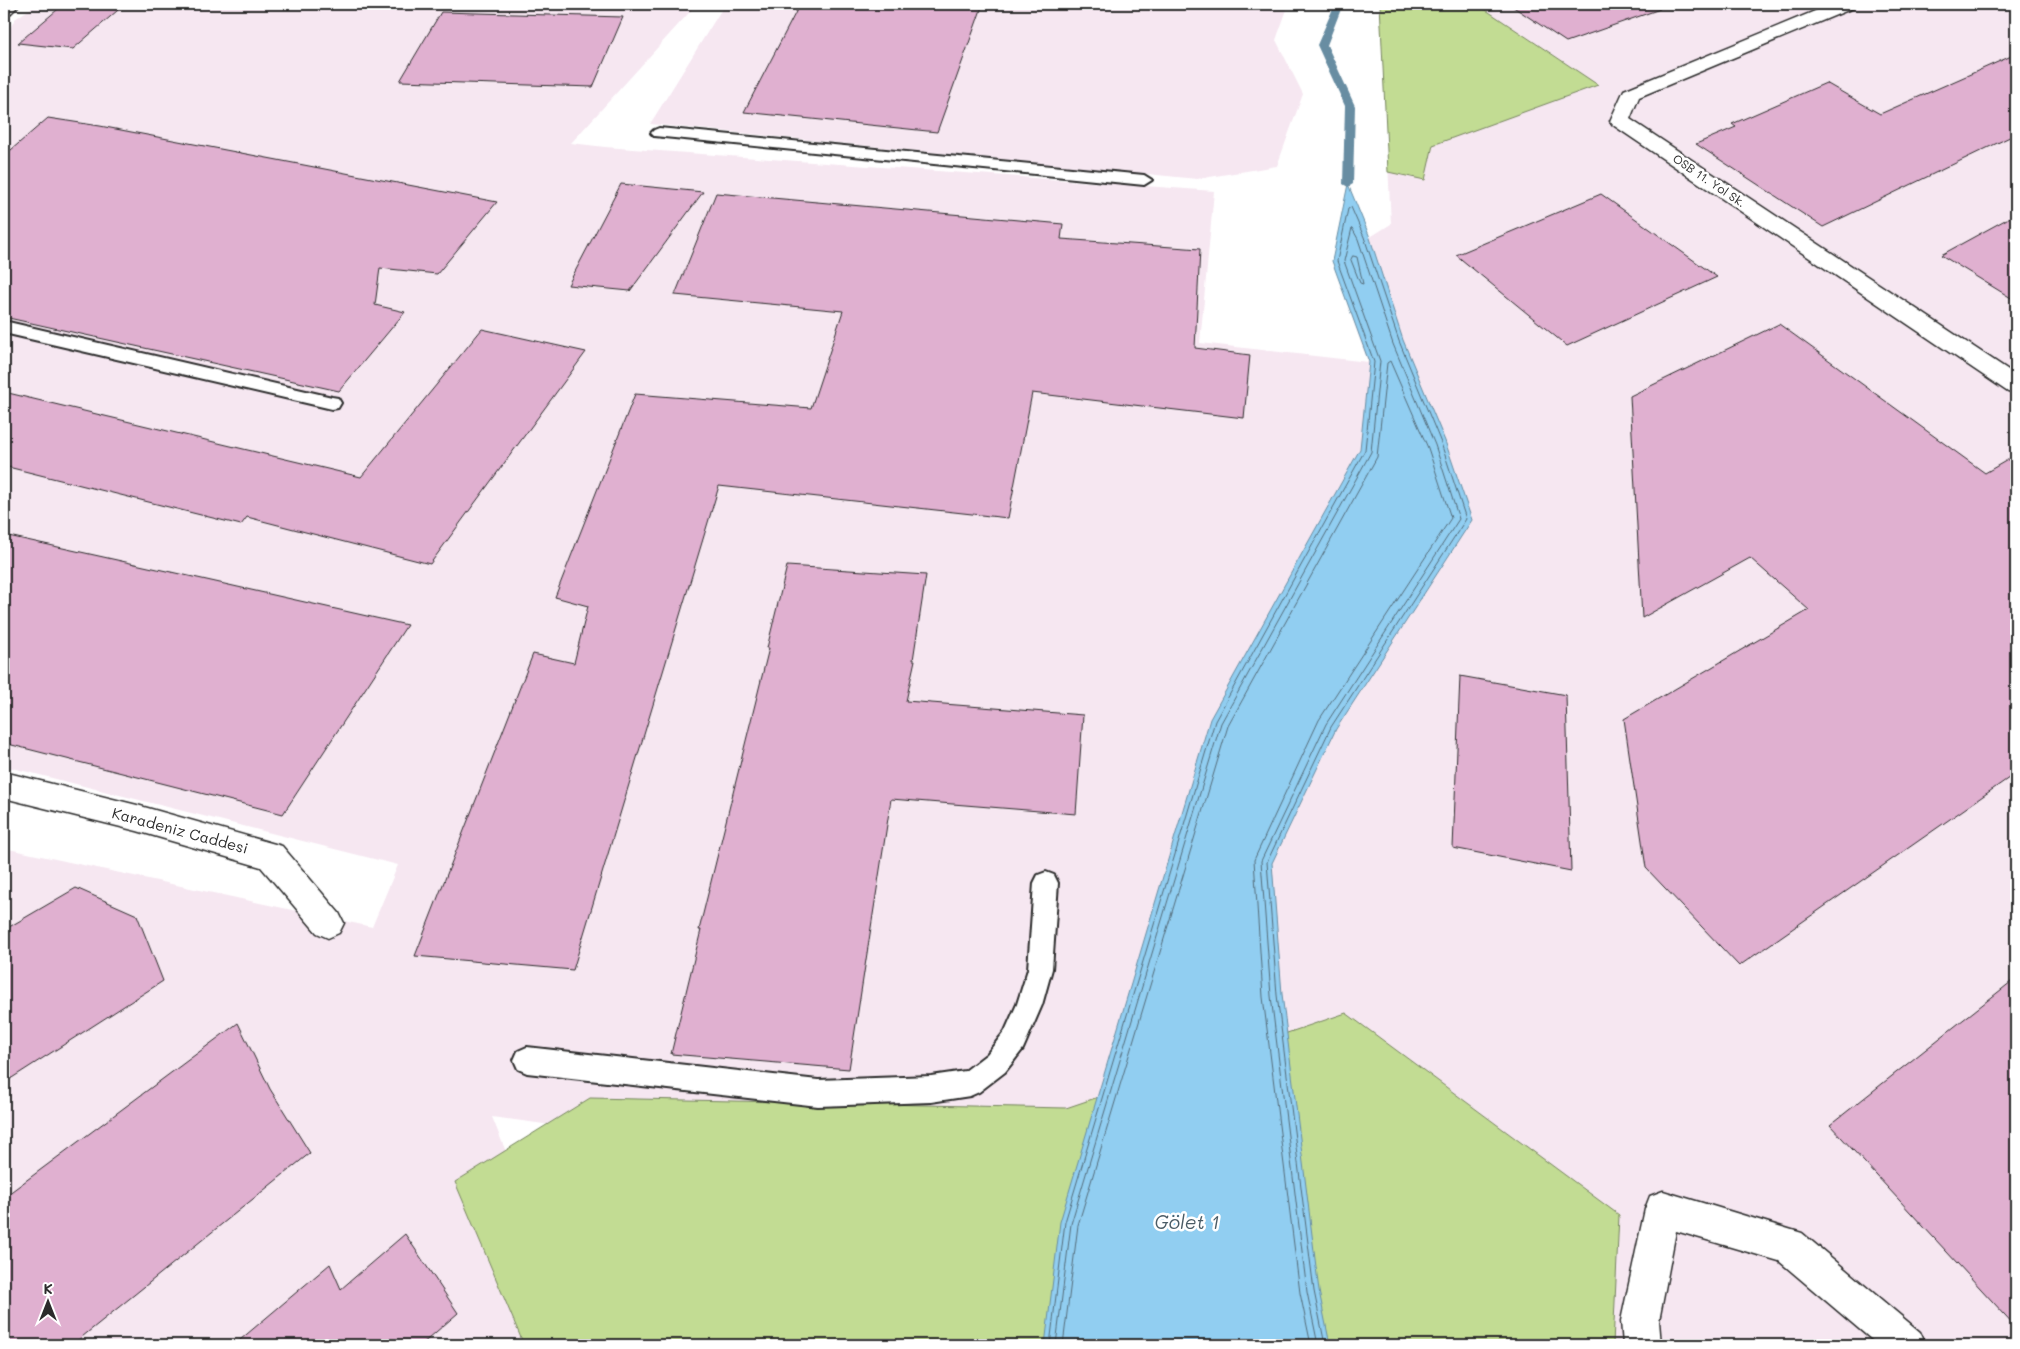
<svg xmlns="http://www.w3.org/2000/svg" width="2020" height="1349" viewBox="0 0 2020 1349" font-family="Mali,sans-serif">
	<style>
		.built { fill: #f6e7f1 }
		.green { fill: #c2dc93; stroke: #76845f }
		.water { fill: #91cef1; stroke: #688da2 }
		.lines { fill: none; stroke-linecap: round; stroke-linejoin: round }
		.shore { stroke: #546c7a; stroke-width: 1 }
		.stream { fill: #688da2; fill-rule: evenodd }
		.building { fill: #e0b0d0; stroke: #2b2b2b }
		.lane-casing { stroke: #2b2b2b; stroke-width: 4 }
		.street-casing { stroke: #2b2b2b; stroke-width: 3 }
		.lane { fill: #fff; fill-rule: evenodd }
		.street { fill: #fff; fill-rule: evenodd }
		.labels { text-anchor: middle; stroke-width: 5; stroke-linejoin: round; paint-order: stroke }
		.far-street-label { font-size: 12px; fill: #2b2b2b; stroke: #fff }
		.street-label { font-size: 15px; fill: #2b2b2b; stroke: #fff }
		.near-water-label { font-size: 19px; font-style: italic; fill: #4a5c66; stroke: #fff }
	</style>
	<rect width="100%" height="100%" fill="#fff"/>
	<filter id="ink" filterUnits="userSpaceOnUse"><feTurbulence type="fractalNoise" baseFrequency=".02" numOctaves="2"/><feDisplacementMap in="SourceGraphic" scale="10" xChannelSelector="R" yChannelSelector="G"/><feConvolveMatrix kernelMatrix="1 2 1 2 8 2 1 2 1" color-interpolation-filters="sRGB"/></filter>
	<g filter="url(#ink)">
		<!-- built -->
		<g class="built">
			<path d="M 37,4 L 697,4 L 571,143 L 605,147 L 1214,191 L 1200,343 L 1368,362 L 1332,261 L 1391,224 L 1380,4 L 2016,4 L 2016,1345 L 982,1345 L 1031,1190 L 492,1117 L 584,1345 L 4,1345 L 4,848 L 372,927 L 398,865 L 4,766 L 4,39 L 15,19 Z"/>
			<path d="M 725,4 L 1289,4 L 1276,40 L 1303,94 L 1277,166 L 1197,179 L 650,124 Z"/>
		</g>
		<!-- green -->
		<g class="green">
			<path d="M 1380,4 L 1477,4 L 1598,85 L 1433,145 L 1425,180 L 1388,172 Z"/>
			<path d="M 1346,1013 L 1619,1215 L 1613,1345 L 524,1345 L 455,1182 L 590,1098 L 1066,1108 Z"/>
		</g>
		<!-- water -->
		<path class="water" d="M 1348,184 L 1369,235 L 1403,340 L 1445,441 L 1472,520 L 1336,729 L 1272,863 L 1282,994 L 1319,1291 L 1330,1345 L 1045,1345 L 1060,1222 L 1210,719 L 1360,449 L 1369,362 L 1332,261 Z"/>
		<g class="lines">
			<!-- shore -->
			<g class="shore">
				<path d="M 1353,256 L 1357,257 L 1363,284 L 1360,283 L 1351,260 Z"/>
				<path d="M 1050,1345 L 1065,1222 L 1215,721 L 1365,450 L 1374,362 L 1337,261 L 1348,209 L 1351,207 L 1364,237 L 1399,341 L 1441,443 L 1466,519 L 1331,727 L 1267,862 L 1277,995 L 1314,1291 L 1325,1345"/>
				<path d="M 1056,1345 L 1071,1224 L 1221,723 L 1371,452 L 1380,361 L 1344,261 L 1352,228 L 1358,239 L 1393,344 L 1435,445 L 1459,519 L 1326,724 L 1261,861 L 1271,996 L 1307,1292 L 1318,1345"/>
				<path d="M 1063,1345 L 1078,1225 L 1228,726 L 1377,457 L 1387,363 L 1390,361 L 1428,448 L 1451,518 L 1319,720 L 1254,860 L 1263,997 L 1300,1293 L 1311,1345"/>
			</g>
			<!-- stream -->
			<path class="stream" d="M 1335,4 L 1343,4 L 1327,45 L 1355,106 L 1353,184 L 1348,187 L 1343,184 L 1345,106 L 1317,45 Z"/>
		</g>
		<!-- building -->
		<g class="building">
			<path d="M 64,4 L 125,4 L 73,49 L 18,43 Z"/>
			<path d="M 800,4 L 983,4 L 937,132 L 744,112 Z"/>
			<path d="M 1509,4 L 1659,4 L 1660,9 L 1566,42 Z"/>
			<path d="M 441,12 L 623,17 L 593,87 L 400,81 Z"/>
			<path d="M 2016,54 L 2016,134 L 1823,227 L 1696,144 L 1736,127 L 1732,124 L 1826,83 L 1880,114 Z"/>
			<path d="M 48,118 L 100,126 L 497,202 L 437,274 L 380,268 L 375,305 L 405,312 L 339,391 L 4,317 L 4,156 Z"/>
			<path d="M 621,184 L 703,192 L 630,291 L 568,285 Z"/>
			<path d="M 716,193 L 1063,224 L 1061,239 L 1200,249 L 1195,348 L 1250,355 L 1244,418 L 1032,393 L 1008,518 L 719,486 L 573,970 L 415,956 L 533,654 L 574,663 L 588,606 L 555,597 L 635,394 L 811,408 L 843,311 L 675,295 Z"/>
			<path d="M 1601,194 L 1717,277 L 1567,346 L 1456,255 Z"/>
			<path d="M 2016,214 L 2016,301 L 1941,255 Z"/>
			<path d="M 1779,324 L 1985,473 L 2016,455 L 2016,773 L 1739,966 L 1646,868 L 1624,719 L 1809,610 L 1750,558 L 1642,618 L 1630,396 Z"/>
			<path d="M 482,329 L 586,352 L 430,564 L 247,517 L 241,525 L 4,466 L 4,392 L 361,477 Z"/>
			<path d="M 4,535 L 171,572 L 407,625 L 283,814 L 4,743 Z"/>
			<path d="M 787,566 L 926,575 L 913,660 L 915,660 L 906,701 L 1083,715 L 1076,814 L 891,799 L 849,1069 L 671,1054 L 701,930 L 699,930 L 769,648 L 767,648 Z"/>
			<path d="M 1460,676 L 1566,695 L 1571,871 L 1453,848 Z"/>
			<path d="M 76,888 L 137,915 L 163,981 L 4,1083 L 4,930 Z"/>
			<path d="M 2016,978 L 2016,1327 L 1830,1125 Z"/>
			<path d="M 238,1023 L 270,1089 L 310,1153 L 72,1345 L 4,1345 L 4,1197 Z"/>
			<path d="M 405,1234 L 458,1313 L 421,1345 L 234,1345 L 330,1264 L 341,1289 Z"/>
		</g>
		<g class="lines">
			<!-- lane casing -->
			<g class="lane-casing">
				<g id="lane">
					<path d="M 659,128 L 1144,175 L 1152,180 L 1144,185 L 654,136 L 651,133 L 654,130 Z"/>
					<path d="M 4,321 L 332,397 L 338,398 L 341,403 L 338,408 L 332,409 L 4,333 Z"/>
					<path d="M 1046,872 L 1054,875 L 1058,883 L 1052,969 L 1042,1005 L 1023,1049 L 1005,1072 L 979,1092 L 970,1096 L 931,1102 L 818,1106 L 527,1073 L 518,1069 L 514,1060 L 518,1051 L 527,1047 L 818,1080 L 931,1076 L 965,1071 L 987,1054 L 1005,1031 L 1017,1004 L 1028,969 L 1034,883 L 1038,875 Z"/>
				</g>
			</g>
			<!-- street casing -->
			<g class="street-casing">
				<g id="street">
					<path d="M 4,4 L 20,4 L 10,14 L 4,15 Z"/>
					<path d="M 1832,4 L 1856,4 L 1853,8 L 1639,97 L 1630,119 L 2016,375 L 2016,394 L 2008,392 L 1613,125 L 1610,121 L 1624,90 Z"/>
					<path d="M 4,772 L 137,805 L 282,846 L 339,913 L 344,923 L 339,933 L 328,938 L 317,933 L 261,867 L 137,831 L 4,798 Z"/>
					<path d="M 1663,1191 L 1802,1233 L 1920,1332 L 1926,1345 L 1878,1345 L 1779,1261 L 1676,1231 L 1659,1321 L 1661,1345 L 1623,1345 L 1621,1321 L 1645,1209 L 1650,1196 Z"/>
				</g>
			</g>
			<!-- lane -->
			<use href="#lane" class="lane"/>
			<!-- street -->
			<use href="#street" class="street"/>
		</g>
	</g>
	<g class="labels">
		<!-- far-street labels -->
		<g class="far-street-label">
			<text transform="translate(1709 181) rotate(34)" y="4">OSB 11. Yol Sk.</text>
		</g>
		<!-- street labels -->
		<g class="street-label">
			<text transform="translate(180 831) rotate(15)" y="5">Karadeniz Caddesi</text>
		</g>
		<!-- near-water labels -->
		<g class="near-water-label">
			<text x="1187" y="1229">Gölet 1</text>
		</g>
	</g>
	<!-- margin -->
	<rect width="2020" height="1349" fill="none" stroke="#fff" stroke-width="20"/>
	<rect x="10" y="10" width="2000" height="1329" fill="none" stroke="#2b2b2b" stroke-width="2" filter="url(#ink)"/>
	<!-- north arrow -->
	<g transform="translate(48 1302)" stroke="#ffffff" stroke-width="4" paint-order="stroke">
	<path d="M0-4L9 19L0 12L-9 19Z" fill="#2b2b2b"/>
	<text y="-8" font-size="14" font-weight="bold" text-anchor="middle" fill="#2b2b2b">K</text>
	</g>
</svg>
